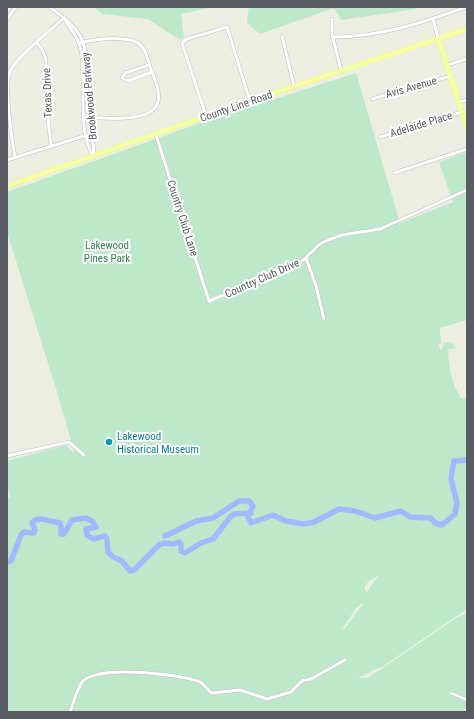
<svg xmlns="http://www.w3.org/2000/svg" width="474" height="719" viewBox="0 0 474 719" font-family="'Roboto Condensed',sans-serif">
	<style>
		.green { fill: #bde8ca; fill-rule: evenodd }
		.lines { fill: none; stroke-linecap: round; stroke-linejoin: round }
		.river { stroke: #a1baff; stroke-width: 5.5 }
		.minor-casing { stroke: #bfbfc6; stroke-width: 4 }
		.major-casing { stroke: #f6fa4f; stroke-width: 5 }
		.minor { stroke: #fff; stroke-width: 3 }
		.major { stroke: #f2ffa6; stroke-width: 4 }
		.culture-dot { fill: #0f9aa8; stroke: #fff; stroke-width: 1.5 }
		.labels { text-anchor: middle; stroke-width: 4; stroke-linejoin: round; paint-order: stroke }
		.street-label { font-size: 11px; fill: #5a5c64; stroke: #fff }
		.park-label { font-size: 11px; fill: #2f864e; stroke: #fff }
		.culture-label { font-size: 11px; fill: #0d838f; stroke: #fff; text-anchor: start }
	</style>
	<rect width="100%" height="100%" fill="#edeee2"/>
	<!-- green -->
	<g class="green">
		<path d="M 93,7 L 213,7 L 181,14 L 184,38 L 180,40 L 148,19 L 103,14 Z"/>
		<path d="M 249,7 L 421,7 L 416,9 L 341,20 L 334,8 L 260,34 L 247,23 Z"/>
		<path d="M 356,73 L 400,223 L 453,202 L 439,162 L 467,152 L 467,214 L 465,215 L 467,217 L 467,320 L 440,328 C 439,333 442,338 441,343 L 438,344 L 441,351 L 444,343 L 449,342 L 453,343 L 456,348 L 448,349 C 449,367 451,384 462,399 L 465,398 L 467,401 L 467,609 L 385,665 L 358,678 L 368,678 L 456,618 L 467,613 L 467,706 L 463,712 L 7,712 L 7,499 L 10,498 L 7,485 L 7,461 L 66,445 L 75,454 L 57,392 L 7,232 L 7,192 L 206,121 ZM 379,575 L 367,592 L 366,592 L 364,587 L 369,581 ZM 363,603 L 363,604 L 343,631 L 343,628 L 356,608 Z"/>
	</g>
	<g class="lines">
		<!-- river -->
		<g class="river">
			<path d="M 165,536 L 196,521 L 213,518 L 239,501 L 249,501 L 253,506 L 248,517 L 251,523 L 273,515 L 286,521 L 303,524 L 314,522 L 339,509 L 355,511 L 375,518 L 401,511 L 410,517 L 431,518 L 435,523 L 442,525 L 455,514 L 457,502 L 451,479 L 454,461 L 467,460"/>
			<path d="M 7,562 L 11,561 L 21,535 L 24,532 L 34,533 L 35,530 L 32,523 L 35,520 L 42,519 L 60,523 L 61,526 L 61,534 L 64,534 L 72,520 L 86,518 L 92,521 L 96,527 L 86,529 L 87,535 L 93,539 L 105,536 L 107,539 L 108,552 L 113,557 L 122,561 L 130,571 L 134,570 L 159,545 L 164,543 L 173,544 L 179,542 L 181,544 L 181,551 L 185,553 L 201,543 L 213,539 L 231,516 L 235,514 L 251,513"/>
		</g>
		<!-- minor casing -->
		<g class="minor-casing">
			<g id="minor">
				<path d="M 49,7 C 95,37 84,51 87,99 C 88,118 94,138 94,157"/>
				<path d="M 64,18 C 70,29 79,38 81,50 C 87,78 76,133 94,157"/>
				<path d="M 7,19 L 16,7"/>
				<path d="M 332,19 L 332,34 L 341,70"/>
				<path d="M 433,19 L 438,38"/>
				<path d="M 227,27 L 250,101"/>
				<path d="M 282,36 L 294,86"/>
				<path d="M 333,37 C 380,37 422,23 466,7"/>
				<path d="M 37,43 L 42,49 L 46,59 L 46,102 L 51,145"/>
				<path d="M 79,43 C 96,39 117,36 134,41 C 145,45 147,57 150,66 C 153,76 161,91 158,102 C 152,124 100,118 84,117"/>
				<path d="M 149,65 L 125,73 L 122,78 L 128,81 L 152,72"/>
				<path d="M 447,65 L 467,59"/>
				<path d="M 372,99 L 451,76"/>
				<path d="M 459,102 L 467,100"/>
				<path d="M 206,116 L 182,43 L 187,39 L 227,27"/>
				<path d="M 156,135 L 209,301 L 299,264 L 320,244 L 328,240 L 342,235 L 380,229 L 467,190"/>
				<path d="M 380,137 L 462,112"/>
				<path d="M 15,157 C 12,141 3,83 11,69 C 18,56 52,29 64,18"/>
				<path d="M 7,160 L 87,135"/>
				<path d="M 394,173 L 467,149"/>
				<path d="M 306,258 L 316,286 L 324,319"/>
				<path d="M 7,456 L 69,442 L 84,455"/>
				<path d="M 451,693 L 467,700"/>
				<path d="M 70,712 C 73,705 78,685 83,681 C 101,665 175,674 198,681 C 204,683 207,690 212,693 L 240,690 L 267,699 L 291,692 L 302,681 L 311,679 L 345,660"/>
			</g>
		</g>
		<!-- major casing -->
		<g class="major-casing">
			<g id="major">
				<path d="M 438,38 L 467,128"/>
				<path d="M 7,186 L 250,101 L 467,29"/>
			</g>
		</g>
		<!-- minor -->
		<use href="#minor" class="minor"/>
		<!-- major -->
		<use href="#major" class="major"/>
	</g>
	<!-- markers -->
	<circle class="culture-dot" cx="109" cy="442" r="4"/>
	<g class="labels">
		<!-- street labels -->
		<g class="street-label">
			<text transform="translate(411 87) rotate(-16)" y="4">Avis Avenue</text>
			<text transform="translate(47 93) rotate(-92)" y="4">Texas Drive</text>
			<text transform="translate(89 96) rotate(-95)" y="4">Brookwood Parkway</text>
			<text transform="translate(236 106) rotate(-19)" y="4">County Line Road</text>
			<text transform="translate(421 124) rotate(-17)" y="4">Adelaide Place</text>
			<text transform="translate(183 218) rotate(72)" y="4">Country Club Lane</text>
			<text transform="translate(262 278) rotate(-24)" y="4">Country Club Drive</text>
		</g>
		<!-- park labels -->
		<g class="park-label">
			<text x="107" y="249">Lakewood<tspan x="107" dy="13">Pines Park</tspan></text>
		</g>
		<!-- culture labels -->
		<g class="culture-label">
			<text x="117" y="440">Lakewood<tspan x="117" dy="13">Historical Museum</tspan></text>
		</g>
	</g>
	<!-- border -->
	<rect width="474" height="719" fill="none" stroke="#5a5c64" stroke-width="16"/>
</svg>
